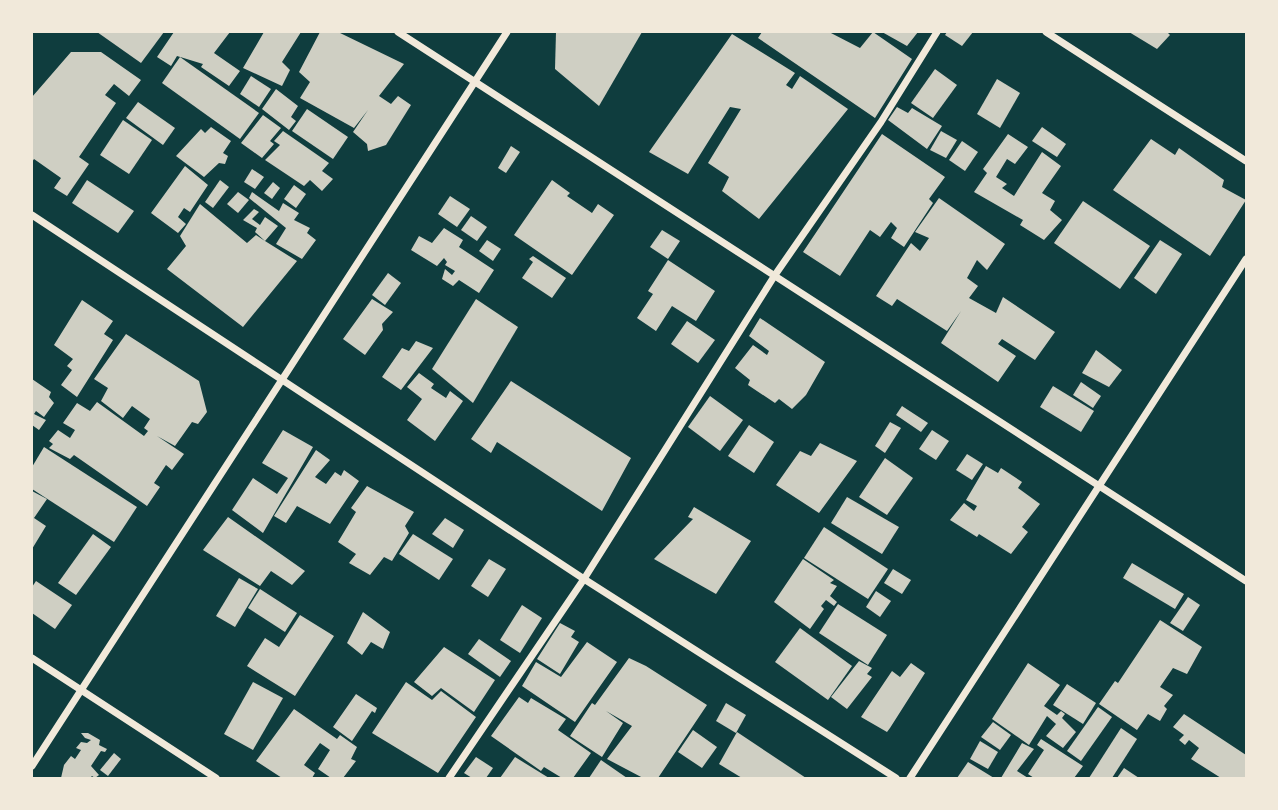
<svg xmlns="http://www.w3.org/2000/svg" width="1278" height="810" viewBox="0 0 1278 810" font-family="Raleway,sans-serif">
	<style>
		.building { fill: #cfcfc3 }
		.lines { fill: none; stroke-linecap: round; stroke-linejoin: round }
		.minor { stroke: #f1e9da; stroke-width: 7 }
	</style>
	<rect width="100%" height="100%" fill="#0f3d3e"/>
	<!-- building -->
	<g class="building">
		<path d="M 97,32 L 164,32 L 141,63 Z"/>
		<path d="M 174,32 L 230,32 L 214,53 L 240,71 L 229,86 L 201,67 L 203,64 L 177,56 L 171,66 L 157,57 Z"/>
		<path d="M 264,32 L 301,32 L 282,62 L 290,70 L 282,86 L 243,68 Z"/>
		<path d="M 320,32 L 338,32 L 404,64 L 379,96 L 391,104 L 398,96 L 411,105 L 386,145 L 368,151 L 367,144 L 353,132 L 368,110 L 354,128 L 300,98 L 310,82 L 299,72 Z"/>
		<path d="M 556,32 L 642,32 L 599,106 L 555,69 Z"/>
		<path d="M 762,32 L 829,32 L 860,48 L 873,32 L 912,59 L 875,118 L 758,38 Z"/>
		<path d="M 882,32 L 918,32 L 907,46 Z"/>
		<path d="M 947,32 L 973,32 L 962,46 L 945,35 Z"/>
		<path d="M 1129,32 L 1167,32 L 1170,35 L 1157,49 Z"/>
		<path d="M 732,34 L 795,73 L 786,85 L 792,89 L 800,76 L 848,109 L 759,219 L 722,191 L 729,177 L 708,163 L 741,109 L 730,107 L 688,174 L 649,152 Z"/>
		<path d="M 71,52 L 101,52 L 141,80 L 129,96 L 114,84 L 105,95 L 116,103 L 79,157 L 89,164 L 67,196 L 54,188 L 61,178 L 34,159 L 32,162 L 32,97 Z"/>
		<path d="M 180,57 L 259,113 L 240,139 L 162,83 Z"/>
		<path d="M 935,69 L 957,85 L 933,118 L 911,103 Z"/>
		<path d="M 251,76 L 271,89 L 259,107 L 240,94 Z"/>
		<path d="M 997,79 L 1020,93 L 1000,128 L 977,114 Z"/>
		<path d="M 276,89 L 298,106 L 291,117 L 296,121 L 289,130 L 262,109 Z"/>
		<path d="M 138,102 L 175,128 L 163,145 L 126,118 Z"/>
		<path d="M 897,107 L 908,113 L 912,108 L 942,126 L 927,149 L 888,120 Z"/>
		<path d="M 307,109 L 348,137 L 333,159 L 292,131 Z"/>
		<path d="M 263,115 L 281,128 L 270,141 L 274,144 L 262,158 L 241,143 Z"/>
		<path d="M 123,120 L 152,140 L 129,174 L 100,155 Z"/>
		<path d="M 211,127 L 231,141 L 223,153 L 228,156 L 225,164 L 219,163 L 204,177 L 176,156 L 201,129 L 205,133 Z"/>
		<path d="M 1042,127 L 1066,144 L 1057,157 L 1032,141 Z"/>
		<path d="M 283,131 L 329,163 L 322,171 L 333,179 L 322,191 L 310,180 L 304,186 L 265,160 L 280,145 L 274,141 Z"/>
		<path d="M 941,131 L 957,140 L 946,158 L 930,150 Z"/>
		<path d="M 882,134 L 945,177 L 929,199 L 933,203 L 904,247 L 891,238 L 897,228 L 891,222 L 880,237 L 870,230 L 840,276 L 803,252 Z"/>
		<path d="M 1008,134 L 1028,147 L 1015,164 L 1007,159 L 996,177 L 1007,184 L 1002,188 L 1014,196 L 1042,152 L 1061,166 L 1042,193 L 1055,201 L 1050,210 L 1062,220 L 1044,240 L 1020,225 L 1023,220 L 974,192 L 987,173 L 983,169 Z"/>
		<path d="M 1151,139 L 1175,155 L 1179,148 L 1224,180 L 1222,187 L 1246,200 L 1210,256 L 1113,190 Z"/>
		<path d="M 962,141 L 978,152 L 965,171 L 949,160 Z"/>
		<path d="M 511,146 L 520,152 L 506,173 L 498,168 Z"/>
		<path d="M 185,166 L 208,185 L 190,212 L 184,208 L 178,217 L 186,224 L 178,233 L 151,213 Z"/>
		<path d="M 252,169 L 264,177 L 255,189 L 244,182 Z"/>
		<path d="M 87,180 L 134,211 L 118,233 L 72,203 Z"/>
		<path d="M 220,180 L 229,187 L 213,208 L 205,202 Z"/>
		<path d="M 552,180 L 570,193 L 567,196 L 592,213 L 598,204 L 614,215 L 572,275 L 514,235 Z"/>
		<path d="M 273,182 L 280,188 L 272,199 L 264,193 Z"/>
		<path d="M 294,185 L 306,194 L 296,208 L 284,199 Z"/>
		<path d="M 238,192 L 249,200 L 238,213 L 227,204 Z"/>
		<path d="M 252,192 L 279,211 L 283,203 L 299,213 L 294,220 L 310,228 L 307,233 L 316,240 L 302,259 L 276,244 L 286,228 L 249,198 Z"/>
		<path d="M 450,196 L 470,209 L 457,227 L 438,214 Z"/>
		<path d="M 939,198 L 1005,244 L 987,270 L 977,260 L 967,278 L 978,286 L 969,298 L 996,313 L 1003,297 L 1055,332 L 1035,360 L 1002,339 L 998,344 L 1016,356 L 998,382 L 941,343 L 961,311 L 947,331 L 897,299 L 892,306 L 876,296 L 911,243 L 920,251 L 929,238 L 915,232 Z"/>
		<path d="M 1083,201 L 1150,246 L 1120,289 L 1054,243 Z"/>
		<path d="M 200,204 L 247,243 L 256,235 L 265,241 L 255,232 L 257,228 L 243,220 L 254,209 L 259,212 L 252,219 L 260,225 L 265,217 L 278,226 L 265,241 L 297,261 L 243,327 L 167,269 L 186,246 L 180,236 Z"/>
		<path d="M 471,216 L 487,227 L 477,241 L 461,230 Z"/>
		<path d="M 444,228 L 463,240 L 459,247 L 494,270 L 479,293 L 459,280 L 453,286 L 442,279 L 445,269 L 452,275 L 455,271 L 445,265 L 447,262 L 444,258 L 437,266 L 411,250 L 419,236 L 432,243 Z"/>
		<path d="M 662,230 L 680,241 L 668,259 L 650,247 Z"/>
		<path d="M 487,240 L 501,249 L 493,261 L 479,251 Z"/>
		<path d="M 1160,240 L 1182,254 L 1156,294 L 1134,278 Z"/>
		<path d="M 533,256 L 566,278 L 552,298 L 522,278 L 533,262 L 529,259 Z"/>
		<path d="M 668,260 L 715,291 L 696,321 L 672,306 L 656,331 L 637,318 L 653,294 L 648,291 Z"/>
		<path d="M 388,273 L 401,283 L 385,305 L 372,295 Z"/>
		<path d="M 372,299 L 393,312 L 382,324 L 383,330 L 365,355 L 343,339 Z"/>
		<path d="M 476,299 L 518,327 L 473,403 L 432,369 Z"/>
		<path d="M 82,300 L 113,321 L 104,334 L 113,340 L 77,397 L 61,385 L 72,370 L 67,366 L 73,359 L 54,345 Z"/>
		<path d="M 760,318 L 825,362 L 806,395 L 792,409 L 779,399 L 775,403 L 748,385 L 750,380 L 735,368 L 753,345 L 767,355 L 769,351 L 749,336 Z"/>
		<path d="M 687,321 L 715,340 L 698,363 L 671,344 Z"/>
		<path d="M 126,334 L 199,381 L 207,412 L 198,424 L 192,422 L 175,446 L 157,436 L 184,454 L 172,470 L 166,465 L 154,483 L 160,487 L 147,506 L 74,455 L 70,459 L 49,448 L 53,444 L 49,441 L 58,430 L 70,438 L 75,430 L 63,423 L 77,403 L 90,411 L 97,402 L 144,436 L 148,431 L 144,428 L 150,419 L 132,406 L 123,418 L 101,401 L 108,388 L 94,379 Z"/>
		<path d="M 416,341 L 433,348 L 401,390 L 382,377 L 402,348 L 409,351 Z"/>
		<path d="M 1096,350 L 1122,370 L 1109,387 L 1082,373 Z"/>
		<path d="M 419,373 L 434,384 L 431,388 L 446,398 L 450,391 L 463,401 L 435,441 L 407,420 L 422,399 L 407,387 Z"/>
		<path d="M 32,379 L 51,392 L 49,397 L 54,403 L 44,417 L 36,411 L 34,414 L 46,420 L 39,430 L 32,425 Z"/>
		<path d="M 511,381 L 631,458 L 602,511 L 497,442 L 491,453 L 471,439 Z"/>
		<path d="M 1081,382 L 1101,396 L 1093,408 L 1073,395 Z"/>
		<path d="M 1053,386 L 1094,411 L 1081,432 L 1040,407 Z"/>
		<path d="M 710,396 L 743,420 L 720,451 L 688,427 Z"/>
		<path d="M 902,406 L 928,423 L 921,432 L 896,415 Z"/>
		<path d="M 890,422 L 901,428 L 885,453 L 875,446 Z"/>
		<path d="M 749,425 L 774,442 L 754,473 L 728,456 Z"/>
		<path d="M 283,430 L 313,447 L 263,533 L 232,510 L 253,478 L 277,494 L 288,478 L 262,463 Z"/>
		<path d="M 932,430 L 949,441 L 936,460 L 919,449 Z"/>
		<path d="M 820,443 L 857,461 L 819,513 L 776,485 L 800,451 L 811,456 Z"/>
		<path d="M 44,447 L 137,507 L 114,542 L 32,489 L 32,467 Z"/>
		<path d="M 316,450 L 330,460 L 315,477 L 326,484 L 335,472 L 341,476 L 344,470 L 359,481 L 330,524 L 297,506 L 286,523 L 274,516 Z"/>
		<path d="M 967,454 L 983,464 L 972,480 L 956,470 Z"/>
		<path d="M 885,458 L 913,478 L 887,515 L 859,497 Z"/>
		<path d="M 986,466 L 998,473 L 1001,468 L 1022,482 L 1018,488 L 1040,504 L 1022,527 L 1028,532 L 1011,554 L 979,534 L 977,537 L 950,520 L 964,503 L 974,511 L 977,506 L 966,500 Z"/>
		<path d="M 367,486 L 414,512 L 405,526 L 409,533 L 392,561 L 384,557 L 370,575 L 349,563 L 356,554 L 338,542 L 356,512 L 351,508 Z"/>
		<path d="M 32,491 L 47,499 L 34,518 L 46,526 L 32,549 Z"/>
		<path d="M 847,497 L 899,527 L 882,554 L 831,523 Z"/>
		<path d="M 694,507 L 751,541 L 716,594 L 654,559 L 693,519 L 688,517 Z"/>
		<path d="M 228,517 L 305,571 L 292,585 L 271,571 L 260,586 L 203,550 Z"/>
		<path d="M 445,518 L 464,530 L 453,548 L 432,534 Z"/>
		<path d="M 824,527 L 888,569 L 868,599 L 804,558 Z"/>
		<path d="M 93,534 L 111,547 L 76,595 L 58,583 Z"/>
		<path d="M 413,534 L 453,559 L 439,580 L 399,554 Z"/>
		<path d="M 489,559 L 506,569 L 488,597 L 471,586 Z"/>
		<path d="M 803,559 L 834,580 L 830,583 L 837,586 L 830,596 L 837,602 L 834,606 L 826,600 L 821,606 L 824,609 L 810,629 L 774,602 Z"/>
		<path d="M 1132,563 L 1184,594 L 1175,609 L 1123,578 Z"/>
		<path d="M 893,569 L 911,580 L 902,594 L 884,583 Z"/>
		<path d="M 239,578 L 258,589 L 235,627 L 216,616 Z"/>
		<path d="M 36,581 L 72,605 L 55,629 L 32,613 L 32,587 Z"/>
		<path d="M 260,589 L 297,613 L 285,632 L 248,608 Z"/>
		<path d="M 876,591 L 891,601 L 880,617 L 866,607 Z"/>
		<path d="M 1188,597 L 1200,605 L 1183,631 L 1170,623 Z"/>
		<path d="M 838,604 L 887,635 L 868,665 L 819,633 Z"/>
		<path d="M 522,605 L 542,618 L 520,653 L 500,640 Z"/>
		<path d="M 363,612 L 390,632 L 383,649 L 371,642 L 362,655 L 347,643 Z"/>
		<path d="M 300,615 L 334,636 L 295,696 L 247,666 L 265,638 L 279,647 Z"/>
		<path d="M 1160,620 L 1202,647 L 1187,674 L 1173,668 L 1160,687 L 1173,695 L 1164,706 L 1167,709 L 1160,721 L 1148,714 L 1137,730 L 1099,704 L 1115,681 L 1118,683 Z"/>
		<path d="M 560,623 L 575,631 L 571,637 L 579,642 L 560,674 L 537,659 Z"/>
		<path d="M 800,628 L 852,666 L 828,700 L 775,662 Z"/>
		<path d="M 479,639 L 511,661 L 500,677 L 468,654 Z"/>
		<path d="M 587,642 L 617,662 L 575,722 L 522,686 L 536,662 L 561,677 Z"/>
		<path d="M 444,647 L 495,680 L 474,712 L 441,688 L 432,696 L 414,682 Z"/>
		<path d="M 629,658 L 646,666 L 707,705 L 658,778 L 643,778 L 607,759 L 632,726 L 606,711 L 623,723 L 602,757 L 570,736 L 592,703 L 595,705 Z"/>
		<path d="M 859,661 L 872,668 L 867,674 L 872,677 L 847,709 L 831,697 Z"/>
		<path d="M 911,663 L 925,673 L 890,728 L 887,732 L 861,717 L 892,671 L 900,677 Z"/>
		<path d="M 1028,663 L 1060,685 L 1044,706 L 1057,715 L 1061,711 L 1065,714 L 1062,718 L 1076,732 L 1063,748 L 1046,736 L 1056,724 L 1047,716 L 1029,745 L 992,719 Z"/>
		<path d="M 253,682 L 283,698 L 253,750 L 224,734 Z"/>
		<path d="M 406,682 L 432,700 L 441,691 L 476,717 L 438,773 L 372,733 Z"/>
		<path d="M 1067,684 L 1096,703 L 1083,724 L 1053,705 Z"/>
		<path d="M 356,694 L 377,708 L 375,713 L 372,711 L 352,741 L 333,727 Z"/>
		<path d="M 519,697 L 528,703 L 531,698 L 566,719 L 558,730 L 591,753 L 573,778 L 562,778 L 544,767 L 541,771 L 491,736 Z"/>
		<path d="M 726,703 L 746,715 L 736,733 L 716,721 Z"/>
		<path d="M 1098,707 L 1112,717 L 1081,761 L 1067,751 Z"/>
		<path d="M 294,709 L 337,739 L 340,735 L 357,747 L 351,759 L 356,761 L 343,778 L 331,778 L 318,769 L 330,750 L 320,743 L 304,765 L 315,773 L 312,778 L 282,778 L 256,761 Z"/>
		<path d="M 1184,714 L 1246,755 L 1246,778 L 1221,778 L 1191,759 L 1199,748 L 1189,740 L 1185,745 L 1179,740 L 1184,735 L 1173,727 Z"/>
		<path d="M 993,722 L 1011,735 L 1000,750 L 981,737 Z"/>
		<path d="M 1121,728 L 1137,739 L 1112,778 L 1089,778 Z"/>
		<path d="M 693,730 L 717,747 L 702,768 L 678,752 Z"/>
		<path d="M 737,732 L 806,778 L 742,778 L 719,764 Z"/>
		<path d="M 81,733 L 88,733 L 100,740 L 99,745 L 107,749 L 105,752 L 101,751 L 91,766 L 99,775 L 95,778 L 92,776 L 90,778 L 61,778 L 64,765 L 71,756 L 75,759 L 81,750 L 76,748 L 81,742 L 87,743 L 91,740 L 85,738 Z"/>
		<path d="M 1041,739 L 1083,766 L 1074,778 L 1034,778 L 1028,774 L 1044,750 L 1037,745 Z"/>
		<path d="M 980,741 L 998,752 L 988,769 L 970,759 Z"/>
		<path d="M 1022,743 L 1034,749 L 1017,771 L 1028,778 L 1001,778 Z"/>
		<path d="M 114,753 L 121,759 L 108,776 L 100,770 Z"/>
		<path d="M 476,757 L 493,768 L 486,778 L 472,778 L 464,773 Z"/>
		<path d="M 515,757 L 549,778 L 500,778 Z"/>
		<path d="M 601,760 L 627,778 L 589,778 Z"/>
		<path d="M 968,762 L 994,778 L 957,778 Z"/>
		<path d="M 1124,768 L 1139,778 L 1117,778 Z"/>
	</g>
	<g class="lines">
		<!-- minor -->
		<g class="minor">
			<path d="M 398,32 L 1246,581"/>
			<path d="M 1046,32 L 1246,161"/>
			<path d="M 32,215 L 584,579 L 896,778"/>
			<path d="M 32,658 L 216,778"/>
			<path d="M 32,766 L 507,32"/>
			<path d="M 449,778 L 584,579 L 775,275 L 881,122 L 937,32"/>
			<path d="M 910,778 L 1246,259"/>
		</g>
	</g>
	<!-- border -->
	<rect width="1278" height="810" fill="none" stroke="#f1e9da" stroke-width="66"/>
</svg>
